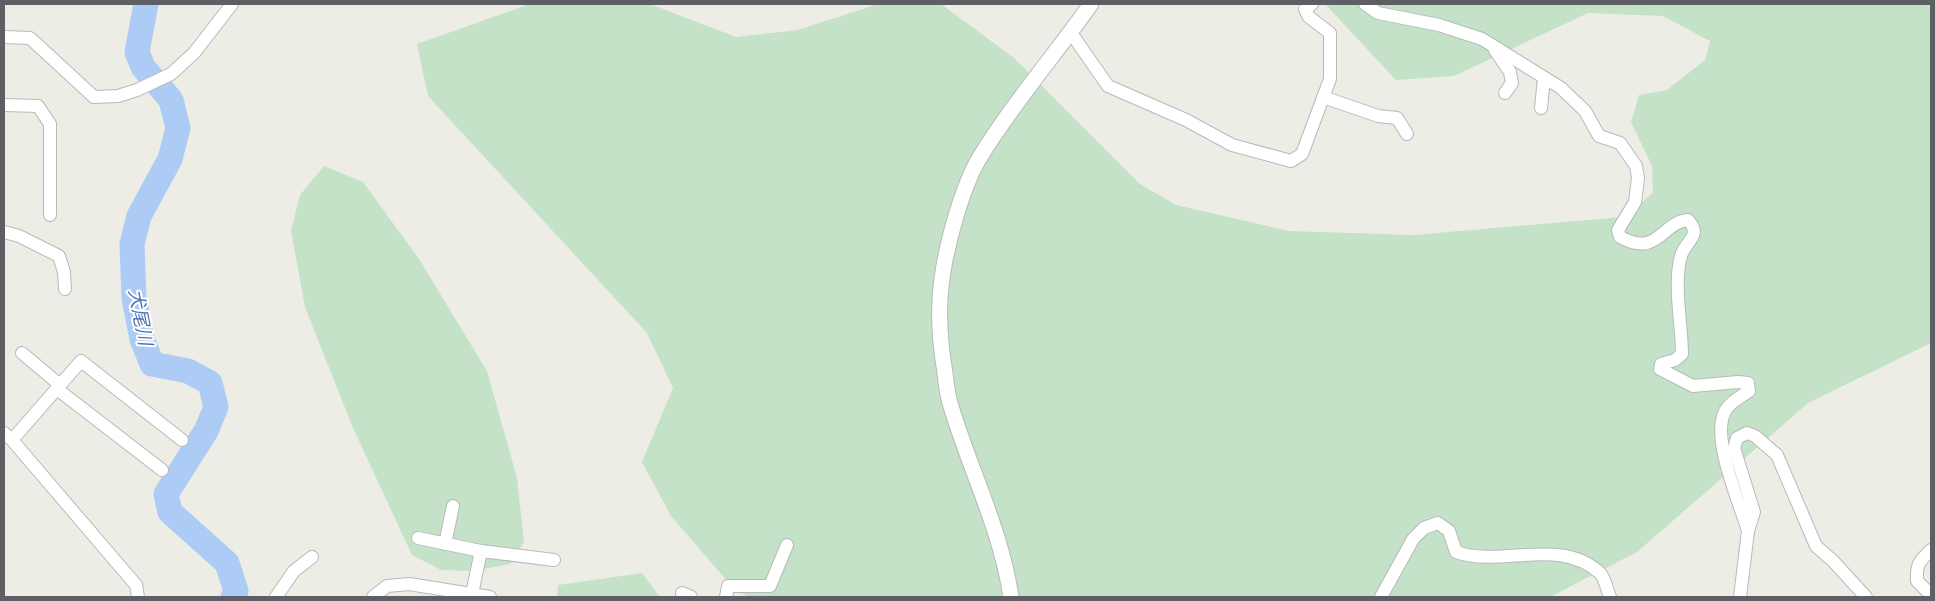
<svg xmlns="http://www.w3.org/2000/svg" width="1935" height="601" viewBox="0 0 1935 601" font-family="Commissioner,'Noto Sans JP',sans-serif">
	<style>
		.green { fill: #c4e2c8 }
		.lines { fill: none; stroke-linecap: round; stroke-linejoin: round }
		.river { stroke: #adccf5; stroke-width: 25 }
		.minor-casing { stroke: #b7b9bd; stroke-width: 14 }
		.tertiary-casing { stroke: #b7b9bd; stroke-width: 17 }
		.minor { stroke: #fff; stroke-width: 12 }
		.tertiary { stroke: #fff; stroke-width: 15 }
		.labels { text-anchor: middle; stroke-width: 4; stroke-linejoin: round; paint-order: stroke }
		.water-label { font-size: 19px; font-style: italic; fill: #5275b6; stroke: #fff }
	</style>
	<rect width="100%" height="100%" fill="#edede5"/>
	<!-- green -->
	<g class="green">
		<path d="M 530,4 L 650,4 L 736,37 L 798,30 L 878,4 L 941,4 L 1014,58 L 1140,184 L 1176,205 L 1289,231 L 1414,235 L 1623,217 L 1653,193 L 1652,166 L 1631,122 L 1639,95 L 1667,90 L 1705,60 L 1710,41 L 1663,16 L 1588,13 L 1454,76 L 1396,80 L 1325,4 L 1931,4 L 1931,343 L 1808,403 L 1637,552 L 1550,597 L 749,597 L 734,589 L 671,516 L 642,462 L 673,388 L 647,333 L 428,96 L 417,44 Z"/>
		<path d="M 324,166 L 363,182 L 419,259 L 487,371 L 517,478 L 524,542 L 510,564 L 473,571 L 441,570 L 412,555 L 353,428 L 305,307 L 291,231 L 300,195 Z"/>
		<path d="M 642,573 L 660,597 L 557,597 L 558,585 Z"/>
	</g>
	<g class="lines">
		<!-- river -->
		<path class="river" d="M 146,4 L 137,52 L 143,67 L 171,100 L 178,128 L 170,159 L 139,216 L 132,244 L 134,298 L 142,339 L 152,364 L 188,371 L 210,383 L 216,407 L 206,431 L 166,494 L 170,512 L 227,563 L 236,591 L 233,597"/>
		<!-- minor casing -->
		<g class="minor-casing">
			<g id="minor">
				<path d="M 1365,4 L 1378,13 L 1439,25 L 1482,39 L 1561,88 L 1585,111 L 1599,136 L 1620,143 L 1636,166 L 1638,178 L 1635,202 L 1618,230 L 1620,237 C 1658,258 1662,222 1688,220 C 1703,236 1685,241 1681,256 C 1673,284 1682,325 1682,354 L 1675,360 L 1661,364 L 1660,369 L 1693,386 L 1738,382 L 1748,383 L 1749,391 C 1742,396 1732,401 1727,408 C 1708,433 1740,503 1748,531 L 1754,512 L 1734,448 L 1737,438 L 1747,433 L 1755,436 L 1777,455 L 1816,546 L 1833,561 L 1866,597"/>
				<path d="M 1071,33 L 1108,86 L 1186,120 L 1232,145 L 1291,161 L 1302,154 L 1330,79 L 1330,33 L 1309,17 L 1305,9 L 1312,4"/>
				<path d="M 4,37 L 30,38 L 94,97 L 118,96 L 137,90 L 171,74 L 194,53 L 232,4"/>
				<path d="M 1495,50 L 1510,72 L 1512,83 L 1505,93"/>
				<path d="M 1323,97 L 1378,116 L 1397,118 L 1407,134"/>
				<path d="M 4,105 L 38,106 L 50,124 L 50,215"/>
				<path d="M 1541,108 L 1544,78"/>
				<path d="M 4,232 L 19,236 L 59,256 L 64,272 L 65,289"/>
				<path d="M 22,353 L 60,385"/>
				<path d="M 57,389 L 162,470"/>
				<path d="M 4,433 L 12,440 L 136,585 L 138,597"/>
				<path d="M 12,440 L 81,361 L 182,440"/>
				<path d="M 418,538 L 481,551 L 472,594"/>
				<path d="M 445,544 L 453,506"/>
				<path d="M 1931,550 C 1919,561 1916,565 1917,581 L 1931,595"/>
				<path d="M 481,551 L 554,560"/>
				<path d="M 682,593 L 691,597"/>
				<path d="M 276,597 L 294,571 L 312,557"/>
				<path d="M 373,597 L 387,586 L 409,584 L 490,597"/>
				<path d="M 726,597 L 728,586 L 770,586 L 787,545"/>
				<path d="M 1381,597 L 1413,539 L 1424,528 L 1438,523 L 1449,531 L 1456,552 C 1502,568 1559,536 1600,573 C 1605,578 1607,590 1610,597"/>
				<path d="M 1740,597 L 1748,531"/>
			</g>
		</g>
		<!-- tertiary casing -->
		<g class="tertiary-casing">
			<path id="tertiary" d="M 1011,597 C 1001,529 969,468 950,403 C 947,393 946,383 945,373 C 935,314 939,273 956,216 C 962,196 969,175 980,157 C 1013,103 1055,55 1091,4"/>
		</g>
		<!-- minor -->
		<use href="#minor" class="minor"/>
		<!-- tertiary -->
		<use href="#tertiary" class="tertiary"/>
	</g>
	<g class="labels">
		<!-- water labels -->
		<g class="water-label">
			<text transform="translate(141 317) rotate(79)" y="7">犬尾川</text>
		</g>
	</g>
	<!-- border -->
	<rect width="1935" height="601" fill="none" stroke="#5d5f64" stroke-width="10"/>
</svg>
